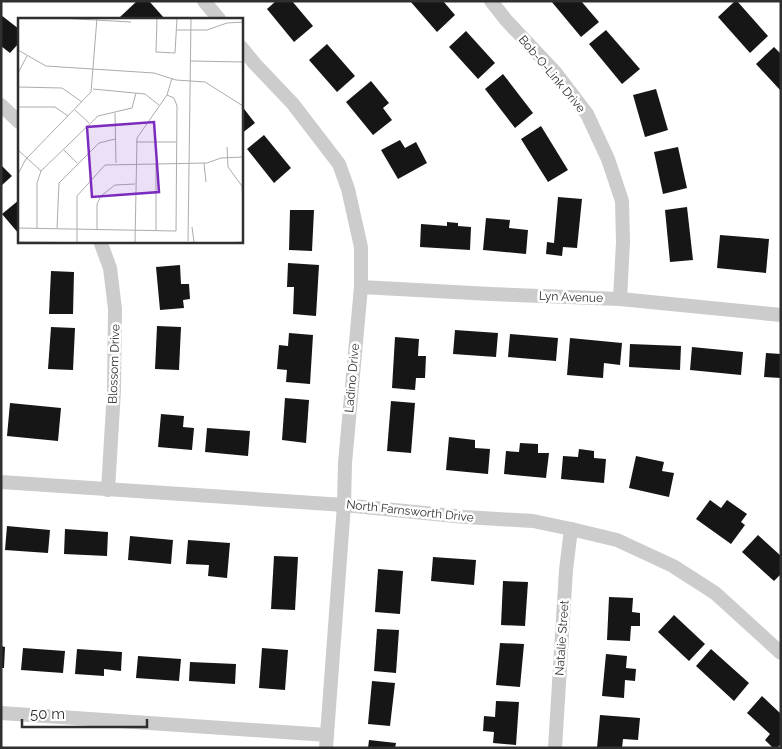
<svg xmlns="http://www.w3.org/2000/svg" width="782" height="749" viewBox="0 0 782 749" font-family="Raleway,sans-serif">
	<style>
		.building { fill: #161616 }
		.lines { fill: none; stroke-linecap: round; stroke-linejoin: round }
		.minor { stroke: #ccc; stroke-width: 14 }
		.labels { text-anchor: middle; stroke-width: 5; stroke-linejoin: round; paint-order: stroke }
		.street-label { font-size: 12px; fill: #2f2f2f; stroke: #fff }
		.inset-road { fill: none; stroke: #acacac; stroke-width: 1 }
		.view { fill: #7b2cbf; fill-opacity: 0.15; stroke: #7b2cbf; stroke-width: 2.5 }
		.inset-edge { fill: none; stroke: #2f2f2f; stroke-width: 2.5 }
	</style>
	<rect width="100%" height="100%" fill="#fff"/>
	<!-- building -->
	<g class="building">
		<path d="M 137,1 L 149,1 L 165,19 L 122,19 L 120,17 Z"/>
		<path d="M 276,1 L 292,1 L 313,26 L 294,42 L 267,9 Z"/>
		<path d="M 410,1 L 443,1 L 455,15 L 437,32 Z"/>
		<path d="M 551,1 L 581,1 L 599,22 L 581,37 Z"/>
		<path d="M 735,1 L 737,1 L 768,36 L 750,53 L 718,17 Z"/>
		<path d="M 1,15 L 19,29 L 19,43 L 10,53 L 1,46 Z"/>
		<path d="M 606,30 L 640,69 L 622,84 L 589,44 Z"/>
		<path d="M 466,31 L 495,63 L 478,79 L 449,47 Z"/>
		<path d="M 327,44 L 355,76 L 337,92 L 309,60 Z"/>
		<path d="M 774,47 L 781,54 L 781,91 L 756,64 Z"/>
		<path d="M 503,74 L 533,113 L 515,128 L 485,89 Z"/>
		<path d="M 371,81 L 389,103 L 383,108 L 392,120 L 373,135 L 346,102 Z"/>
		<path d="M 656,89 L 668,130 L 645,137 L 633,95 Z"/>
		<path d="M 241,105 L 255,123 L 241,134 Z"/>
		<path d="M 541,126 L 568,170 L 548,182 L 521,139 Z"/>
		<path d="M 264,135 L 291,168 L 274,183 L 247,149 Z"/>
		<path d="M 400,140 L 405,148 L 416,142 L 427,163 L 398,179 L 381,150 Z"/>
		<path d="M 678,147 L 687,188 L 663,194 L 654,152 Z"/>
		<path d="M 1,165 L 12,176 L 1,186 Z"/>
		<path d="M 558,197 L 582,199 L 577,248 L 563,247 L 562,256 L 546,254 L 547,242 L 554,243 Z"/>
		<path d="M 19,200 L 19,234 L 2,214 Z"/>
		<path d="M 687,207 L 693,260 L 670,262 L 665,210 Z"/>
		<path d="M 290,210 L 314,210 L 312,251 L 289,250 Z"/>
		<path d="M 486,218 L 510,220 L 509,228 L 528,230 L 526,254 L 483,250 Z"/>
		<path d="M 447,222 L 458,223 L 458,226 L 471,227 L 470,250 L 420,247 L 421,224 L 447,226 Z"/>
		<path d="M 720,235 L 769,239 L 766,273 L 717,268 Z"/>
		<path d="M 288,263 L 319,265 L 316,316 L 293,314 L 294,287 L 287,287 Z"/>
		<path d="M 180,265 L 181,284 L 189,284 L 190,299 L 183,300 L 184,308 L 160,310 L 156,267 Z"/>
		<path d="M 51,271 L 74,272 L 73,314 L 49,314 Z"/>
		<path d="M 157,326 L 181,327 L 179,370 L 155,369 Z"/>
		<path d="M 51,327 L 75,328 L 73,370 L 48,369 Z"/>
		<path d="M 455,330 L 498,333 L 496,357 L 453,354 Z"/>
		<path d="M 289,333 L 313,335 L 310,384 L 286,382 L 287,370 L 277,369 L 279,345 L 288,346 Z"/>
		<path d="M 510,334 L 558,338 L 556,361 L 508,357 Z"/>
		<path d="M 395,337 L 419,339 L 418,356 L 426,356 L 425,378 L 416,378 L 415,390 L 392,388 Z"/>
		<path d="M 570,338 L 622,343 L 620,365 L 604,363 L 603,378 L 567,375 Z"/>
		<path d="M 630,344 L 681,346 L 680,370 L 629,367 Z"/>
		<path d="M 692,347 L 743,352 L 741,375 L 690,370 Z"/>
		<path d="M 766,353 L 781,354 L 781,378 L 764,377 Z"/>
		<path d="M 285,398 L 309,400 L 306,443 L 282,440 Z"/>
		<path d="M 391,401 L 415,403 L 411,453 L 387,451 Z"/>
		<path d="M 10,403 L 61,408 L 58,441 L 7,436 Z"/>
		<path d="M 161,414 L 184,416 L 183,427 L 194,428 L 192,450 L 158,447 Z"/>
		<path d="M 207,428 L 250,431 L 248,456 L 205,452 Z"/>
		<path d="M 449,437 L 475,440 L 475,448 L 490,449 L 488,474 L 446,470 Z"/>
		<path d="M 520,443 L 538,444 L 538,453 L 549,453 L 546,478 L 504,474 L 506,451 L 519,452 Z"/>
		<path d="M 579,449 L 594,451 L 594,458 L 606,459 L 604,483 L 561,479 L 563,456 L 578,457 Z"/>
		<path d="M 636,456 L 664,462 L 662,471 L 674,473 L 669,497 L 629,488 Z"/>
		<path d="M 710,500 L 721,508 L 727,500 L 747,514 L 741,522 L 745,525 L 731,544 L 696,519 Z"/>
		<path d="M 7,526 L 50,530 L 48,553 L 5,550 Z"/>
		<path d="M 65,529 L 108,532 L 107,556 L 64,554 Z"/>
		<path d="M 758,535 L 781,556 L 781,574 L 774,581 L 742,552 Z"/>
		<path d="M 130,536 L 173,540 L 171,564 L 128,560 Z"/>
		<path d="M 188,540 L 230,543 L 227,578 L 208,576 L 209,565 L 186,564 Z"/>
		<path d="M 274,556 L 298,557 L 295,610 L 271,609 Z"/>
		<path d="M 433,557 L 476,560 L 474,585 L 431,581 Z"/>
		<path d="M 378,569 L 403,571 L 400,614 L 375,612 Z"/>
		<path d="M 503,581 L 528,582 L 525,626 L 501,625 Z"/>
		<path d="M 609,597 L 633,598 L 632,612 L 640,613 L 640,626 L 631,626 L 630,641 L 607,640 Z"/>
		<path d="M 674,615 L 705,644 L 689,661 L 658,632 Z"/>
		<path d="M 377,629 L 399,630 L 396,673 L 374,671 Z"/>
		<path d="M 500,643 L 524,644 L 520,687 L 496,685 Z"/>
		<path d="M 1,646 L 5,647 L 4,668 L 1,668 Z"/>
		<path d="M 23,648 L 65,651 L 63,673 L 21,670 Z"/>
		<path d="M 262,648 L 288,650 L 285,690 L 259,688 Z"/>
		<path d="M 77,649 L 122,652 L 121,671 L 104,669 L 104,676 L 75,674 Z"/>
		<path d="M 711,649 L 749,683 L 734,701 L 696,666 Z"/>
		<path d="M 606,654 L 627,656 L 626,668 L 636,669 L 635,681 L 625,680 L 624,698 L 602,696 Z"/>
		<path d="M 138,656 L 181,659 L 179,681 L 136,678 Z"/>
		<path d="M 190,662 L 236,664 L 235,684 L 189,681 Z"/>
		<path d="M 372,681 L 395,683 L 390,726 L 368,724 Z"/>
		<path d="M 762,696 L 781,714 L 781,744 L 777,748 L 773,748 L 765,740 L 770,734 L 747,713 Z"/>
		<path d="M 496,701 L 519,702 L 516,745 L 493,743 L 494,732 L 483,731 L 484,716 L 495,717 Z"/>
		<path d="M 600,715 L 640,718 L 638,740 L 623,739 L 622,748 L 597,748 Z"/>
		<path d="M 369,740 L 396,743 L 395,748 L 368,748 Z"/>
	</g>
	<g class="lines">
		<!-- minor -->
		<g class="minor">
			<path d="M 204,1 L 219,19"/>
			<path d="M 491,1 L 506,20 L 555,72 L 587,114 L 608,159 L 622,201 L 623,242 L 620,299"/>
			<path d="M 241,47 L 255,64 L 293,104 L 339,164 L 348,189 L 361,247 L 361,287 L 345,463 L 344,505 L 326,748"/>
			<path d="M 1,105 L 19,122"/>
			<path d="M 100,241 L 110,268 L 115,309 L 114,390 L 108,490"/>
			<path d="M 361,287 L 491,294 L 620,299 L 781,315"/>
			<path d="M 1,482 L 344,505 L 465,517 L 533,521 L 571,529 L 617,540 L 673,566 L 715,593 L 781,653"/>
			<path d="M 1,713 L 327,735"/>
			<path d="M 555,748 L 566,570 L 571,529"/>
		</g>
	</g>
	<g class="labels">
		<!-- street labels -->
		<g class="street-label">
			<text transform="translate(552 74) rotate(50)" y="4">Bob-O-Link Drive</text>
			<text transform="translate(571 297) rotate(2)" y="4">Lyn Avenue</text>
			<text transform="translate(114 364) rotate(-88)" y="4">Blossom Drive</text>
			<text transform="translate(352 378) rotate(-85)" y="4">Ladino Drive</text>
			<text transform="translate(410 511) rotate(6)" y="4">North Farnsworth Drive</text>
			<text transform="translate(562 638) rotate(-86)" y="4">Natalie Street</text>
		</g>
	</g>
	<!-- overview -->
	<g transform="translate(18 18)">
		<rect width="225" height="225" fill="#fff"/>
		<path class="inset-road" d="M 42,0 L 113,4M 139,0 L 138,34 L 157,35 L 159,0M 159,12 L 189,12 L 209,5 L 225,4M 0,32 L 28,48 L 136,55 L 158,62 L 187,64 L 225,88M 173,43 L 225,44M 0,55 L 9,38M 0,69 L 44,70 L 64,84M 75,71 L 127,76 L 141,87M 0,89 L 37,89 L 50,98M 57,92 L 71,105M 97,95 L 98,145M 118,124 L 159,124M 209,129 L 210,149 L 224,168 L 225,182M 0,132 L 23,153M 46,132 L 59,145M 186,145 L 188,164M 0,156 L 8,141 L 73,74 L 79,0M 174,209 L 176,224M 0,210 L 158,213 L 159,88 L 156,80 L 149,77M 19,210 L 19,165 L 23,153 L 80,98 L 114,90 L 118,75M 39,210 L 41,165 L 81,125 L 97,121M 79,211 L 79,186 L 83,178 L 97,167 L 117,166M 138,212 L 138,145M 170,223 L 173,0M 0,224 L 100,225M 59,224 L 59,178 L 87,147 L 189,145 L 203,140 L 225,139M 117,225 L 119,120 L 149,77 L 154,60M 206,225 L 225,224"/>
		<path class="view" d="M 136,104 L 141,174 L 74,179 L 69,109 Z"/>
		<rect width="225" height="225" class="inset-edge"/>
	</g>
	<!-- border -->
	<rect width="782" height="749" fill="none" stroke="#2f2f2f" stroke-width="5"/>
	<!-- scale -->
	<path d="M22 719v8h125v-8" fill="none" stroke="#2f2f2f" stroke-width="2.5"/>
	<text x="30" y="719" font-size="15" fill="#2f2f2f" stroke="#ffffff" stroke-width="4" paint-order="stroke">50 m</text>
</svg>
